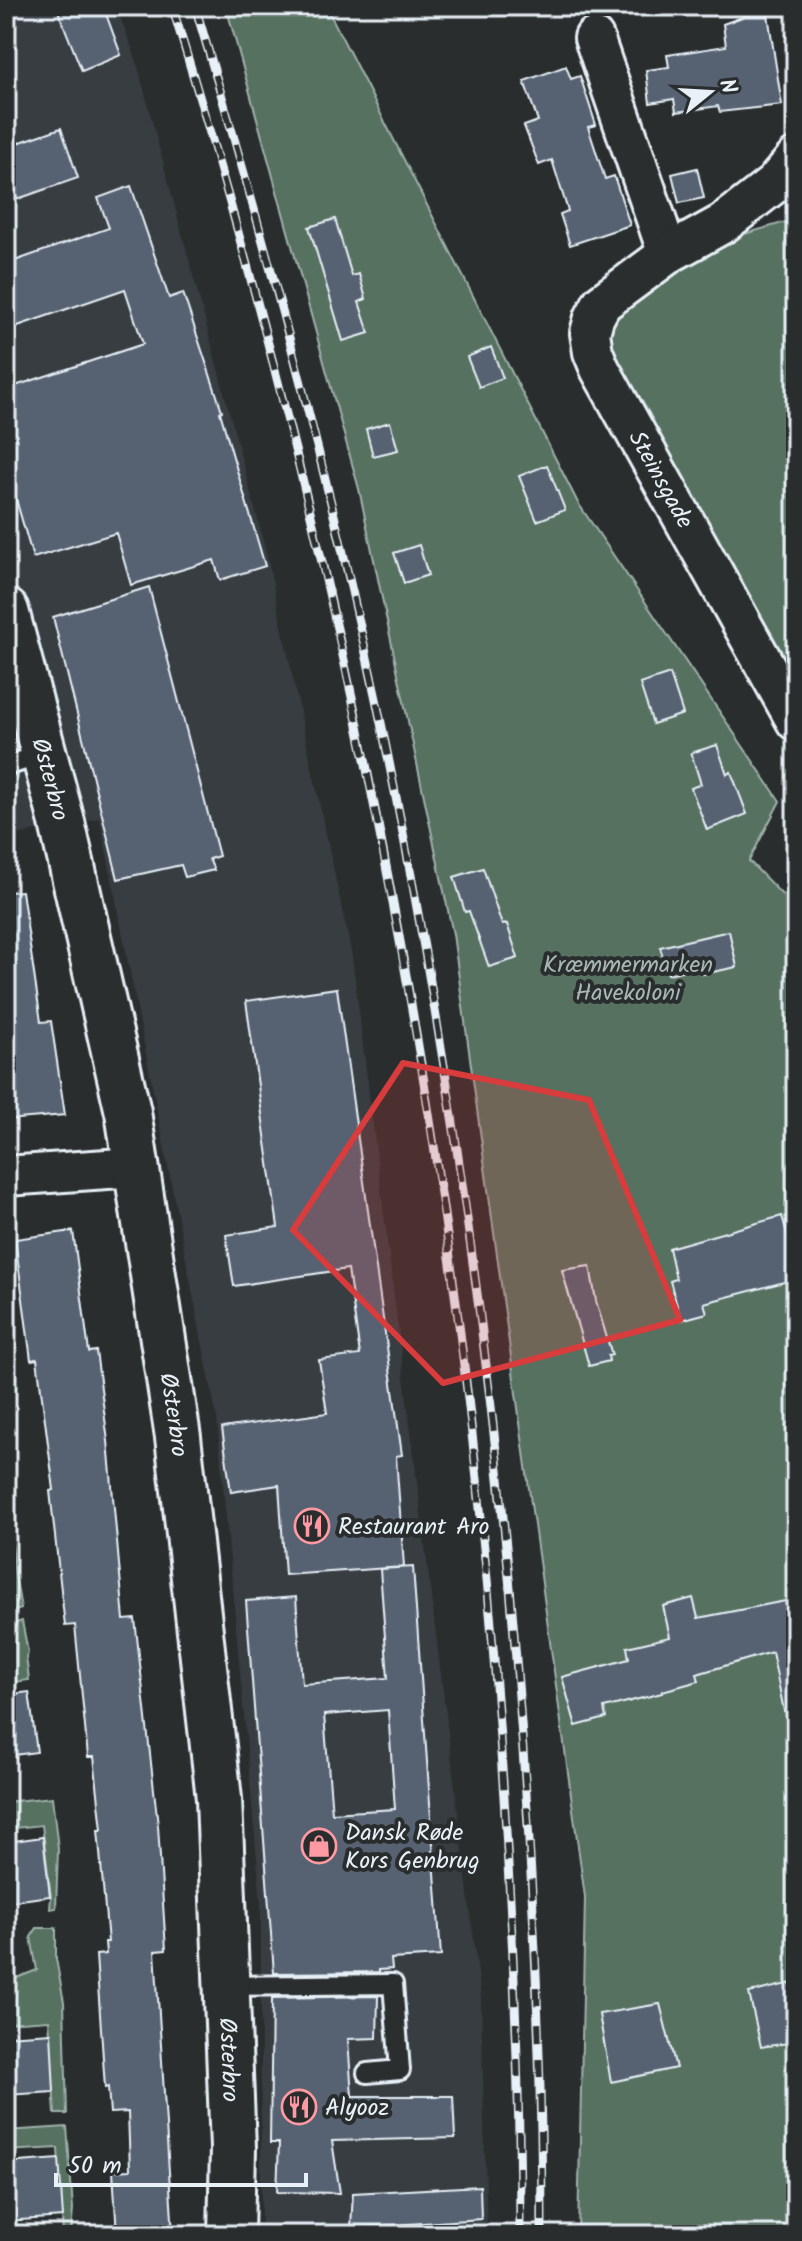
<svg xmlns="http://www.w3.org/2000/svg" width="802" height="2241" viewBox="0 0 802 2241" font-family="Kalam,sans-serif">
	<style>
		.built { fill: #383d42 }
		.green { fill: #567160; stroke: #9fb1ac; stroke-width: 2 }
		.building { fill: #576272; stroke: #e8f1f8; stroke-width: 2; fill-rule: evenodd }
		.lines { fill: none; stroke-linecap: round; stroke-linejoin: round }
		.service-casing { stroke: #e8f1f8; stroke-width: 24 }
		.minor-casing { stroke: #e8f1f8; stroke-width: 44 }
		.tertiary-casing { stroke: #e8f1f8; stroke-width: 50 }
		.service { stroke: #2a2d2e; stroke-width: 18 }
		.minor { stroke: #2a2d2e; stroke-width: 38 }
		.tertiary { stroke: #2a2d2e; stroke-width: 44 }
		.rail-casing { stroke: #e8f1f8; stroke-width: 9 }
		.rail { stroke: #2a2d2e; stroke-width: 6; stroke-dasharray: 18; stroke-linecap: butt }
		.marked { fill: #d83c3d; fill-opacity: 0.2; stroke: #d83c3d; stroke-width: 6; stroke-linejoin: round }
		.labels { text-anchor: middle; stroke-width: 8; stroke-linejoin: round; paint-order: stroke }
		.street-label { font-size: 24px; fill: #e8f1f8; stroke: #2a2d2e }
		.park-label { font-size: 24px; fill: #a6b7b4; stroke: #2a2d2e }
		.poi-label { font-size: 24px; fill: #e8f1f8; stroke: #2a2d2e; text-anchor: start }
	</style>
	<rect width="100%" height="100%" fill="#2a2d2e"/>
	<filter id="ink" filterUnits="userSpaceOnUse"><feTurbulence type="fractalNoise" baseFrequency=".0125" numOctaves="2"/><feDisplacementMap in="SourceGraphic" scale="16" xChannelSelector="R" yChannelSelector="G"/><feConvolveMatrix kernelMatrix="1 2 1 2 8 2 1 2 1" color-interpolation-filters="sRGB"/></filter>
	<g filter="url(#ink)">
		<!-- built -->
		<path class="built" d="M 6,6 L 116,6 L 135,56 L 265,547 L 352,956 L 481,1998 L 487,2235 L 261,2235 L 261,1903 L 217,1418 L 100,818 L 6,837 Z"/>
		<!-- green -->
		<g class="green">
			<path d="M 226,6 L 326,6 L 578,503 L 780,801 L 749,861 L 796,909 L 796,2235 L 578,2235 L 585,1897 L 453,934 L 359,489 Z"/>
			<path d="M 796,219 L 796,688 L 603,338 L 621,310 L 667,268 L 734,237 Z"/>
			<path d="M 6,1499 L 8,1499 L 15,1574 L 21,1609 L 6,1614 Z"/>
			<path d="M 22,1621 L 28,1652 L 26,1657 L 29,1680 L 6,1683 L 6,1626 Z"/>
			<path d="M 52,1797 L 58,1849 L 56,1908 L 50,1909 L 51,1896 L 42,1825 L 6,1829 L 6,1802 Z"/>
			<path d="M 37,1928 L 56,1928 L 56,1959 L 64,2002 L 67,2114 L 55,2114 L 49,2020 L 6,2023 L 6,1982 L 37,1970 L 31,1937 Z"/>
			<path d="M 67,2127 L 73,2209 L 71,2235 L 63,2235 L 58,2148 L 6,2151 L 6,2131 Z"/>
		</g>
		<!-- building -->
		<g class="building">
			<path d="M 56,6 L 103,6 L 121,55 L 82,71 Z"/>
			<path d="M 767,8 L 782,105 L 720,112 L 718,106 L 676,112 L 674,99 L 650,103 L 646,70 L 669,67 L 667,55 L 726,46 L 723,24 Z"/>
			<path d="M 566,66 L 571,79 L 580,76 L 596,125 L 588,127 L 605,179 L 614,176 L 630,225 L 570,245 L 560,214 L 568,211 L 552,160 L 539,165 L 524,126 L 538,121 L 524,81 Z"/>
			<path d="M 61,128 L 78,178 L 6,203 L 6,147 Z"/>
			<path d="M 697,168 L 704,198 L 679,203 L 672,174 Z"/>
			<path d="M 131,186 L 169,298 L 183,293 L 222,411 L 220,412 L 265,566 L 220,580 L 214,560 L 131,585 L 116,533 L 33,558 L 6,465 L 6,389 L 143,344 L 125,289 L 6,330 L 6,264 L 109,228 L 98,198 Z"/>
			<path d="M 335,219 L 352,276 L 359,274 L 366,299 L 359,302 L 369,333 L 343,341 L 309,227 Z"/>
			<path d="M 491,347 L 503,378 L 479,387 L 467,357 Z"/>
			<path d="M 390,422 L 398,450 L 373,456 L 366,429 Z"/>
			<path d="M 547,465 L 565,510 L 537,521 L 519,476 Z"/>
			<path d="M 419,545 L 428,575 L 404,583 L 394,553 Z"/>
			<path d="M 149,587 L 219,856 L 209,859 L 214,870 L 185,877 L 181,865 L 118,879 L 53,617 Z"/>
			<path d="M 670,674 L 683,714 L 653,724 L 640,684 Z"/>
			<path d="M 717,745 L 727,774 L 731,772 L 747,814 L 707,830 L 691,788 L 701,784 L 691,753 Z"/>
			<path d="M 483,868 L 502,925 L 507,924 L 518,958 L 489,967 L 469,911 L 465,912 L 454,877 Z"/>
			<path d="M 22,891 L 41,1022 L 51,1021 L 65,1115 L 6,1120 L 6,892 Z"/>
			<path d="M 729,931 L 737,967 L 703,974 L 702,966 L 668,974 L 660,947 Z"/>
			<path d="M 337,988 L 402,1455 L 396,1456 L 404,1567 L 285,1575 L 279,1485 L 231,1492 L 222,1428 L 327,1413 L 319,1360 L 360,1355 L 348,1269 L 234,1286 L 226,1235 L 278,1227 L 246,1001 Z"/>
			<path d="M 782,1216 L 796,1263 L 796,1279 L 704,1303 L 707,1313 L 681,1320 L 670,1281 L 676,1279 L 669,1248 Z"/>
			<path d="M 73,1231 L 89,1352 L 96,1351 L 108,1441 L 124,1620 L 135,1619 L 158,1826 L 166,1950 L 155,1951 L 173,2235 L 117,2235 L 113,2171 L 130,2170 L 128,2112 L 110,2113 L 108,2087 L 105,2088 L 96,1955 L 106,1954 L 105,1942 L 108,1942 L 98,1830 L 102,1830 L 94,1757 L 88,1757 L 75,1625 L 65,1626 L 50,1491 L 54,1490 L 37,1359 L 31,1360 L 15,1239 Z"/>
			<path d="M 590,1266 L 596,1301 L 612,1355 L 608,1356 L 609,1361 L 589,1366 L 562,1270 Z"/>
			<path d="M 413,1567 L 441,1956 L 391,1959 L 392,1969 L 379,1970 L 379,1972 L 274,1973 L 246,1601 L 296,1597 L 302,1684 L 388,1678 L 380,1569 ZM 388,1710 L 395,1809 L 332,1813 L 324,1715 Z"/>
			<path d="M 693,1598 L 698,1618 L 796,1599 L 796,1709 L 784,1711 L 772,1652 L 697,1674 L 699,1681 L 662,1691 L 662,1693 L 604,1708 L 606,1718 L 576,1726 L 562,1677 L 629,1659 L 627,1647 L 670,1637 L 663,1606 Z"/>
			<path d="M 29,1692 L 37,1752 L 6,1756 L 6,1695 Z"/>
			<path d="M 43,1837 L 50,1896 L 6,1902 L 6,1842 Z"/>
			<path d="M 796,1982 L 796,2042 L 761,2047 L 749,1993 Z"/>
			<path d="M 378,1996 L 377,2038 L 348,2039 L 352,2096 L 453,2096 L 455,2138 L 332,2141 L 340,2193 L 277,2192 L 279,2143 L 270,2143 L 272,1998 Z"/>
			<path d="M 660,2004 L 676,2068 L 611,2082 L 599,2014 Z"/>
			<path d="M 51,2033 L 54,2092 L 6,2095 L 6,2036 Z"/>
			<path d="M 59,2159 L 63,2217 L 6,2221 L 6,2163 Z"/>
			<path d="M 480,2186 L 481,2219 L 351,2228 L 353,2193 Z"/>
		</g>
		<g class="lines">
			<!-- service casing -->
			<g class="service-casing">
				<g id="service">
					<path d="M 6,766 L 44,754"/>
					<path d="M 226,1986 L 393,1984 L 400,2070 L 367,2073"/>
				</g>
			</g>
			<!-- minor casing -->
			<g class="minor-casing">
				<g id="minor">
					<path d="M 594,38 L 668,254"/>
					<path id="s1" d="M 796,158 L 774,184 L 724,223 L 668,254 L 602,303 L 594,318 L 590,333 L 593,352 L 600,369 L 796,721"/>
					<path d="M 6,1176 L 136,1167"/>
				</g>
			</g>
			<!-- tertiary casing -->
			<g class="tertiary-casing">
				<g id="tertiary">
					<path id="s2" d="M 6,611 L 61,818 L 128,1112 L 178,1437 L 219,1799 L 233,2148 L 231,2235"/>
				</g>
			</g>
			<!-- service -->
			<use href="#service" class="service"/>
			<!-- minor -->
			<use href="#minor" class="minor"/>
			<!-- tertiary -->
			<use href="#tertiary" class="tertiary"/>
			<!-- rail casing -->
			<g class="rail-casing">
				<g id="rail">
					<path d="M 172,6 C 356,604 472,1223 507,1848 C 515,1977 520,2106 520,2235"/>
					<path d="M 195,6 C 264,235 326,466 376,699 C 438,992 482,1289 510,1588 C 529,1803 542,2019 542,2235"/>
				</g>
			</g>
			<!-- rail -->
			<use href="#rail" class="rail"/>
		</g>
	</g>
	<!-- marked area -->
	<path class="marked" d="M 403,1063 L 589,1100 L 680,1320 L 443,1383 L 293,1230 Z"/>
	<!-- icons -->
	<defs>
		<g id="restaurant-ring" transform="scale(1.8)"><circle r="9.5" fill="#2a2d2e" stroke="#ff9aa2" stroke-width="1.5"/><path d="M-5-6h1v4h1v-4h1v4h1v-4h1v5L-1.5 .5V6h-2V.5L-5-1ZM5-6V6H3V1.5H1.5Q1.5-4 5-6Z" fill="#ff9aa2"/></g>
		<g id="shop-ring" transform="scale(1.8)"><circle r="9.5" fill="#2a2d2e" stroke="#ff9aa2" stroke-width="1.5"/><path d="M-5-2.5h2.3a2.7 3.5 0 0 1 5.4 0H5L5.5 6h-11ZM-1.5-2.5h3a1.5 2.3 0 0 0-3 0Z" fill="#ff9aa2"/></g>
	</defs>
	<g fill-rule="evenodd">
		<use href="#restaurant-ring" x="312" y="1526"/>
		<use href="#shop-ring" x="319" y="1846"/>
		<use href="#restaurant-ring" x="299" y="2107"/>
	</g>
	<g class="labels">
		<!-- street labels -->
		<g class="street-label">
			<text dy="8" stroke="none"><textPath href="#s1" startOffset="440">Steinsgade</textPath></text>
			<text dy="8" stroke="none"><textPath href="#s2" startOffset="174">Østerbro</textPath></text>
			<text dy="8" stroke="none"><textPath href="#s2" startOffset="822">Østerbro</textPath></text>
			<text dy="8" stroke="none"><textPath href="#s2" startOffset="1470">Østerbro</textPath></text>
		</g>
		<!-- park labels -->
		<g class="park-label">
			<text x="628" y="972">Kræmmermarken<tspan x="628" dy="28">Havekoloni</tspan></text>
		</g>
		<!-- poi labels -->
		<g class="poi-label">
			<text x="338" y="1534">Restaurant Aro</text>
			<text x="345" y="1840">Dansk Røde<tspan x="345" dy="28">Kors Genbrug</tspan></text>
			<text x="325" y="2115">Alyooz</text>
		</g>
	</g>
	<!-- margin -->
	<rect width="802" height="2241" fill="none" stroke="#2a2d2e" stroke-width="32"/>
	<rect x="16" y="16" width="770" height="2209" fill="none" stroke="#e8f1f8" stroke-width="3" filter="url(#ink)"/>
	<!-- north arrow -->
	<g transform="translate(710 92) rotate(72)" stroke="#2a2d2e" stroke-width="6" paint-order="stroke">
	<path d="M0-6L14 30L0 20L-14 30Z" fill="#e8f1f8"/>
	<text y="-12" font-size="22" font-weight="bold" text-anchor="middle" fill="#e8f1f8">N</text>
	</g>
	<!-- scale -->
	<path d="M56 2173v12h250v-12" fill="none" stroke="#e8f1f8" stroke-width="4"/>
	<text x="68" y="2173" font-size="24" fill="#e8f1f8" stroke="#2a2d2e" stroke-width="6" paint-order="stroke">50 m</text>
</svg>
